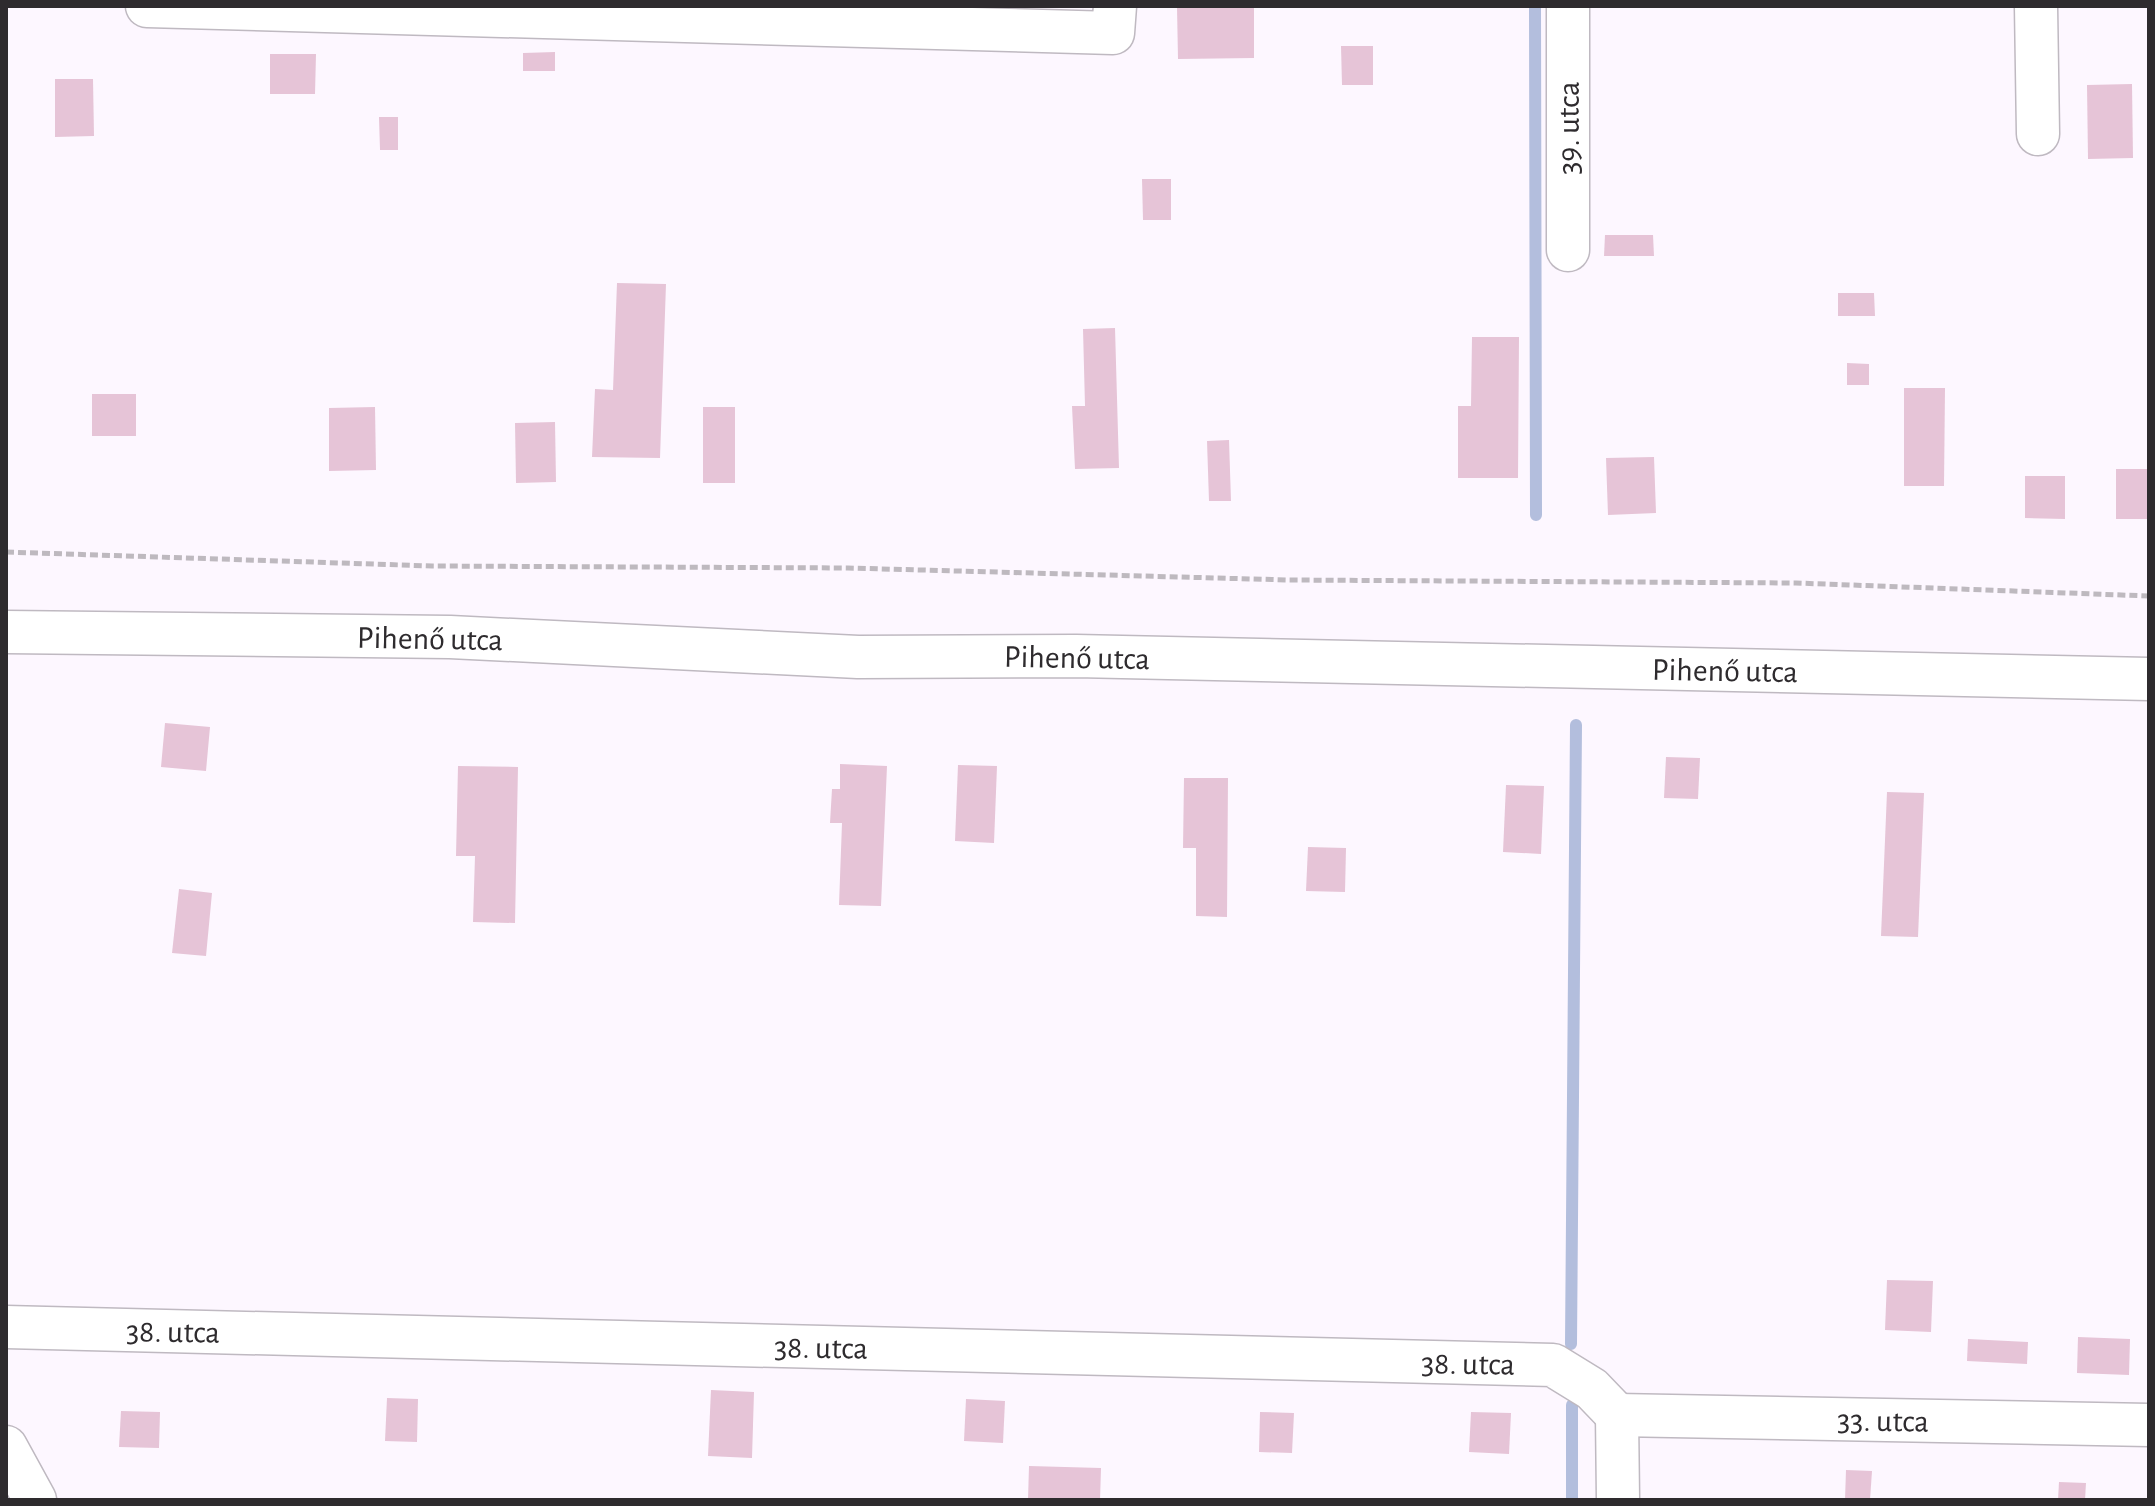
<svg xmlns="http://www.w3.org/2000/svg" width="2155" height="1506" viewBox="0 0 2155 1506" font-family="'Alegreya Sans',sans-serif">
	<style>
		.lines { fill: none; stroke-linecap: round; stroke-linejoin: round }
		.stream { stroke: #b3bedd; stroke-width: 12 }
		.building { fill: #e6c4d7 }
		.minor-casing { stroke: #bfb9c1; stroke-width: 45 }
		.path { stroke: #beb9bf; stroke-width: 5; stroke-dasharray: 8 4; stroke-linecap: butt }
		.minor { stroke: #fff; stroke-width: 42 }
		.labels { text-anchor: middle; stroke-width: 7; stroke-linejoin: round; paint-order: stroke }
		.street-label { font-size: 32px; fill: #2e2b2e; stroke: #fff }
	</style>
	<rect width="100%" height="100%" fill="#fdf7ff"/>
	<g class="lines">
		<!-- stream -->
		<g class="stream">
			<path d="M 1535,6 L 1536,515"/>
			<path d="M 1571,1344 L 1576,725"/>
			<path d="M 1572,1500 L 1572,1405"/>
		</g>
	</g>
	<!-- building -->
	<g class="building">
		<path d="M 1254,6 L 1254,58 L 1178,59 L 1177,7 Z"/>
		<path d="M 1341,46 L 1373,46 L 1373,85 L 1342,85 Z"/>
		<path d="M 555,52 L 555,71 L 523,71 L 523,53 Z"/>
		<path d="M 270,54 L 316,54 L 315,94 L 270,94 Z"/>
		<path d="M 55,79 L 93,79 L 94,136 L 55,137 Z"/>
		<path d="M 2132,84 L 2133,158 L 2088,159 L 2087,85 Z"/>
		<path d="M 379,117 L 398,117 L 398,150 L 380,150 Z"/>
		<path d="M 1142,179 L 1171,179 L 1171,220 L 1143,220 Z"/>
		<path d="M 1605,235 L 1653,235 L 1654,256 L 1604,256 Z"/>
		<path d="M 617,283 L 666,284 L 660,458 L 592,457 L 595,389 L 613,390 Z"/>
		<path d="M 1838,293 L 1874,293 L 1875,316 L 1838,316 Z"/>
		<path d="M 1115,328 L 1119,468 L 1075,469 L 1072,406 L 1085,406 L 1083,329 Z"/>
		<path d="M 1472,337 L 1519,337 L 1518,478 L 1458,478 L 1458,406 L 1471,406 Z"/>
		<path d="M 1847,363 L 1869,364 L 1869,385 L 1847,385 Z"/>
		<path d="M 1904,388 L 1945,388 L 1944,486 L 1904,486 Z"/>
		<rect x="92" y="394" width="44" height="42"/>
		<path d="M 375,407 L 376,470 L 329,471 L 329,408 Z"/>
		<rect x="703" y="407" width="32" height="76"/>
		<path d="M 555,422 L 556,482 L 516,483 L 515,423 Z"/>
		<path d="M 1229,440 L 1231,501 L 1209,501 L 1207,441 Z"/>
		<path d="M 1654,457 L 1656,513 L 1608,515 L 1606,458 Z"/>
		<rect x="2116" y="469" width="33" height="50"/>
		<path d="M 2025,476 L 2065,476 L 2065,519 L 2025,518 Z"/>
		<path d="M 165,723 L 210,727 L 206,771 L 161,767 Z"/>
		<path d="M 1666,757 L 1700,758 L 1698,799 L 1664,798 Z"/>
		<path d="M 840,764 L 887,766 L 881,906 L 839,905 L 842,823 L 830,823 L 832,789 L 840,789 Z"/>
		<path d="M 958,765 L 997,766 L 994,843 L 955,841 Z"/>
		<path d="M 458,766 L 518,767 L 515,923 L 473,922 L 475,856 L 456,856 Z"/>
		<path d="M 1184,778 L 1228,778 L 1227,917 L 1196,916 L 1196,848 L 1183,848 Z"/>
		<path d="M 1506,785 L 1544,786 L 1541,854 L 1503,852 Z"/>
		<path d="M 1887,792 L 1924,793 L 1918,937 L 1881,936 Z"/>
		<path d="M 1308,847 L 1346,848 L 1345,892 L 1306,891 Z"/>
		<path d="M 179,889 L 212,893 L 206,956 L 172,953 Z"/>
		<path d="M 1887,1280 L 1933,1281 L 1931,1332 L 1885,1330 Z"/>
		<path d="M 2078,1337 L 2130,1339 L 2129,1375 L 2077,1373 Z"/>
		<path d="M 1968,1339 L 2028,1342 L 2027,1364 L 1967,1361 Z"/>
		<path d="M 711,1390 L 754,1392 L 752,1458 L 708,1456 Z"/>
		<path d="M 387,1398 L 418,1399 L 417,1442 L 385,1441 Z"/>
		<path d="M 966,1399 L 1005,1401 L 1003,1443 L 964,1441 Z"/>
		<path d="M 121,1411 L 160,1412 L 159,1448 L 119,1447 Z"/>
		<path d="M 1260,1412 L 1294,1413 L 1292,1453 L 1259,1452 Z"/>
		<path d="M 1471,1412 L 1511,1413 L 1509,1454 L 1469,1452 Z"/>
		<path d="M 1029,1466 L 1101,1468 L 1100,1500 L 1028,1500 Z"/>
		<path d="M 1846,1470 L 1872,1471 L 1870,1500 L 1845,1500 Z"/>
		<path d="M 2059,1482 L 2086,1483 L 2085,1500 L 2058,1500 Z"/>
	</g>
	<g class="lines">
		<!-- minor casing -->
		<g class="minor-casing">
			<g id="minor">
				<path d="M 147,6 L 1113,33 L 1115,6"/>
				<path d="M 1568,6 L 1568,250"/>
				<path d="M 2036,6 L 2038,134"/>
				<path d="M 6,632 L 450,637 L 858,657 L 1076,656 L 2149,679"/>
				<path d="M 6,1327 L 1553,1365 L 1592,1389 L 1617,1415"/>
				<path d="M 1617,1415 L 2149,1425"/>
				<path d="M 1617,1415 L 1618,1500"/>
				<path d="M 6,1447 L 35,1500"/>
			</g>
		</g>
		<!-- path -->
		<path class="path" d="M 6,552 L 432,566 L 848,568 L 1289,580 L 1796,583 L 2149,596"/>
		<!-- minor -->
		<use href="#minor" class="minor"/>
	</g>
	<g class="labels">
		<!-- street labels -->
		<g class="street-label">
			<text transform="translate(1568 128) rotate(-90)" y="11">39. utca</text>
			<text transform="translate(430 638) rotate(1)" y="11">Pihenő utca</text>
			<text transform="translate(1077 657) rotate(1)" y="11">Pihenő utca</text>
			<text transform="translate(1725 670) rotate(1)" y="11">Pihenő utca</text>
			<text transform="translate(173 1331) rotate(1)" y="11">38. utca</text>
			<text transform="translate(821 1347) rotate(1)" y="11">38. utca</text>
			<text transform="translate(1468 1363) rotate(1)" y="11">38. utca</text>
			<text transform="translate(1883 1420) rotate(1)" y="11">33. utca</text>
		</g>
	</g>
	<!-- border -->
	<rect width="2155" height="1506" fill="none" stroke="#2e2b2e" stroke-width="16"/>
</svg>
